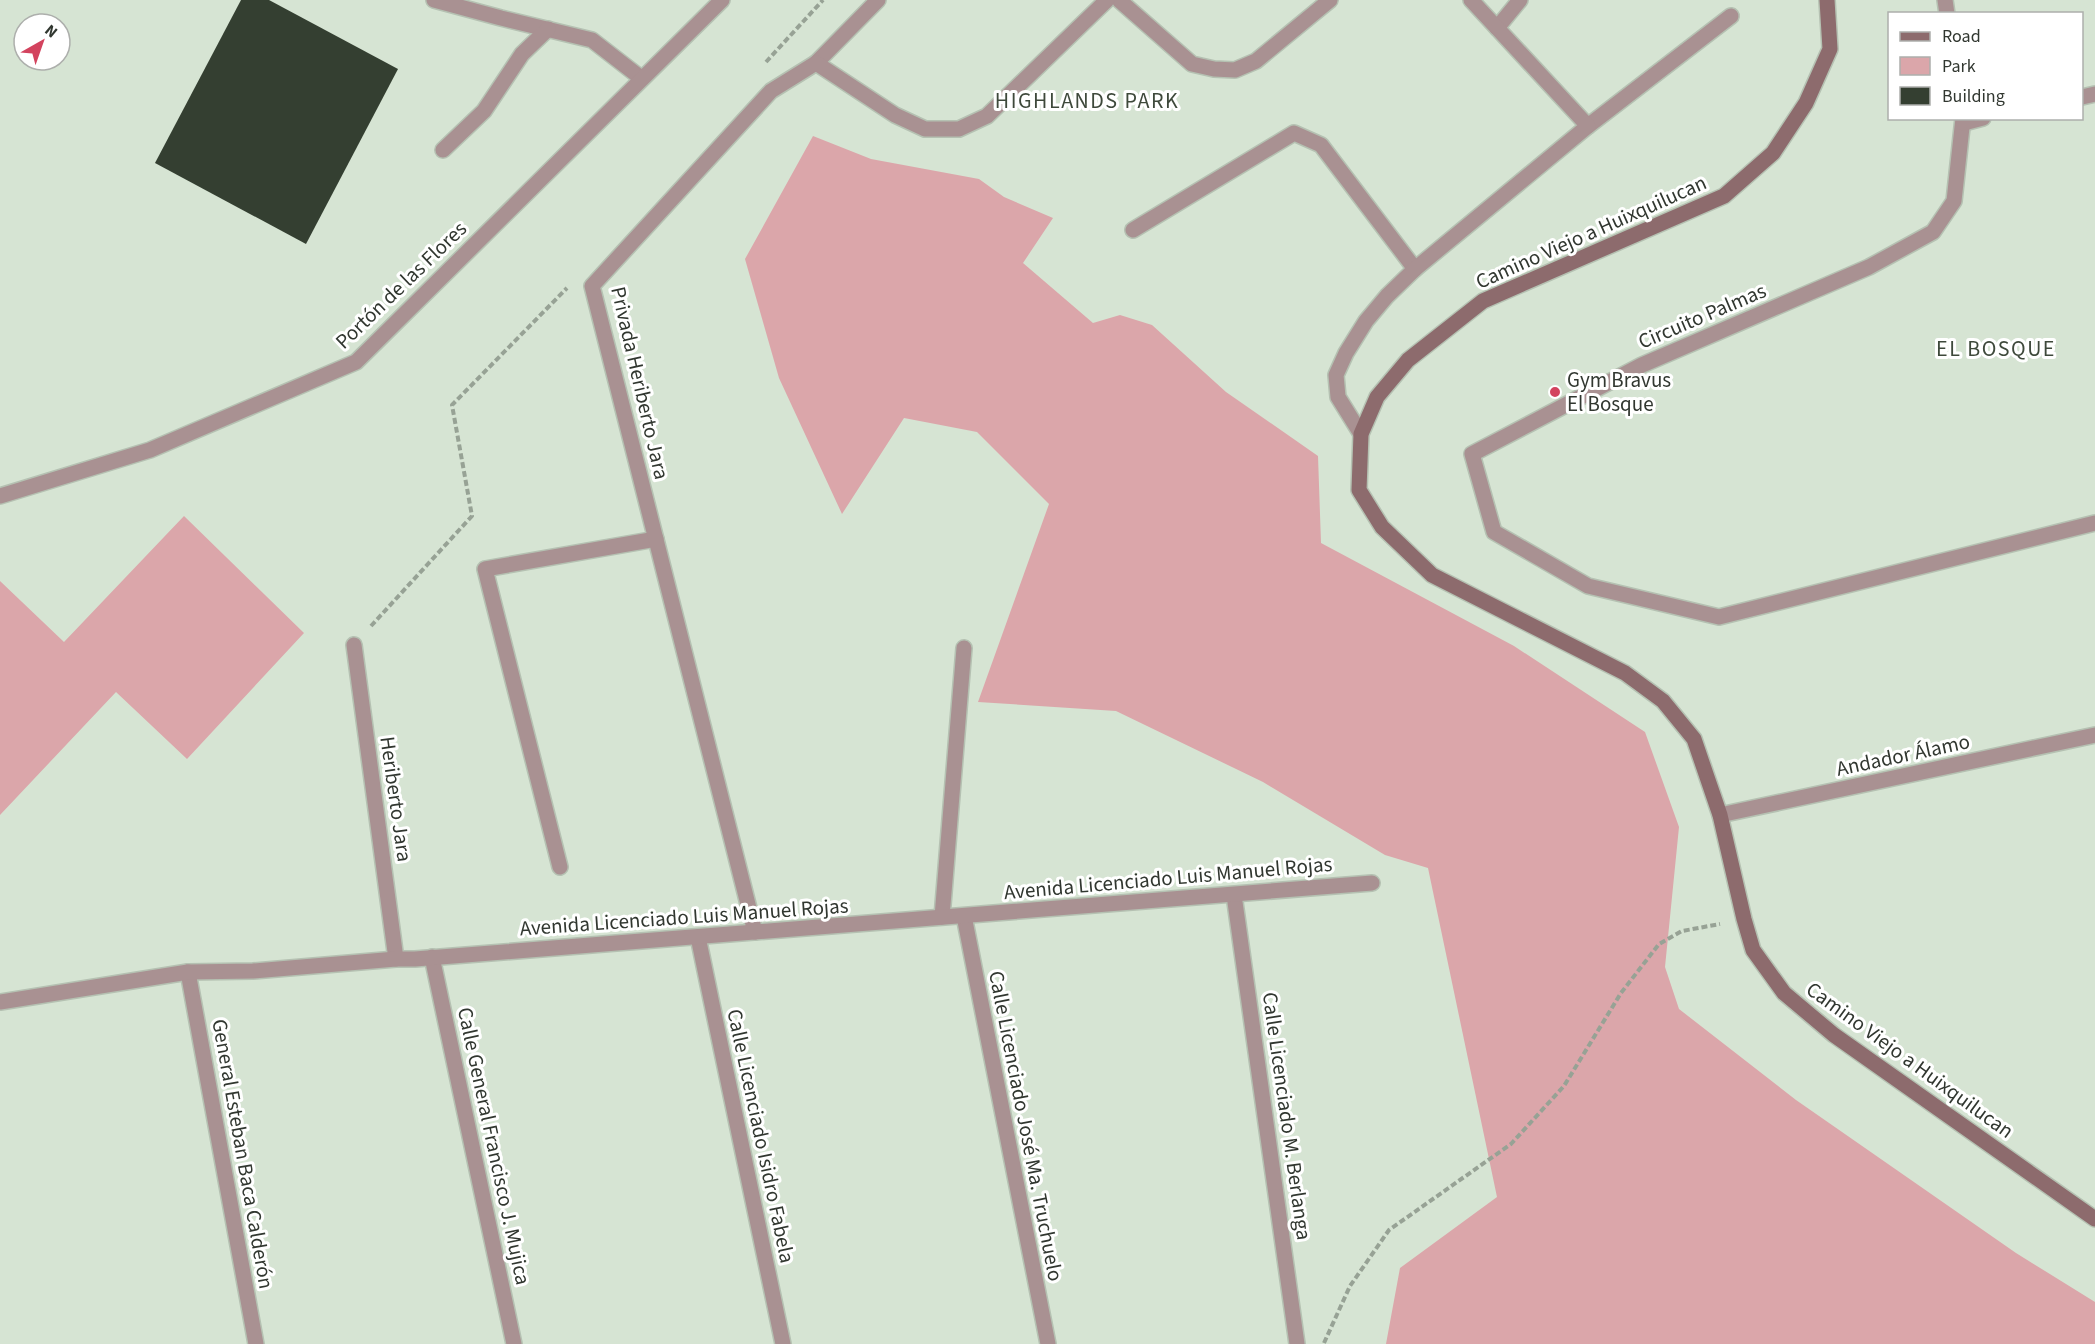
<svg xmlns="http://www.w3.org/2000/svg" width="2095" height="1344" viewBox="0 0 2095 1344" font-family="'Source Sans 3',sans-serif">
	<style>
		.green { fill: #dba6aa }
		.building { fill: #343f31 }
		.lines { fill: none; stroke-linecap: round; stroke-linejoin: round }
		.service-casing { stroke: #b5c1b2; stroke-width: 18 }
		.minor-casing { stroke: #b5c1b2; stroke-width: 18 }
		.tertiary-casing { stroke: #b5c1b2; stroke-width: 18 }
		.secondary-casing { stroke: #b5c1b2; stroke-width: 18 }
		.path { stroke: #97a295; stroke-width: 4; stroke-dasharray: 6 3; stroke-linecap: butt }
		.service { stroke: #a99192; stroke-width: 15 }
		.minor { stroke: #a99192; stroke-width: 15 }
		.tertiary { stroke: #a99192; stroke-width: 15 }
		.secondary { stroke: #8d6b6d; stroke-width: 15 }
		.poi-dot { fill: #d3435e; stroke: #fff; stroke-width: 2 }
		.labels { text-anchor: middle; stroke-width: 6; stroke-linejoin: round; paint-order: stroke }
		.street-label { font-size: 21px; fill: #313730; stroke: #fff }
		.poi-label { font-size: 21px; fill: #313730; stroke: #fff; text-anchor: start }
		.neighbourhood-label { font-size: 22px; letter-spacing: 1.5px; fill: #3e493b; stroke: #fff }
	</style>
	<rect width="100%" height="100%" fill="#d6e4d3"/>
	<!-- green -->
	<g class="green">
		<path d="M 813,136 L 871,159 L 979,179 L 1004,197 L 1053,218 L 1023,263 L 1093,323 L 1120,315 L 1152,325 L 1226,392 L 1318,456 L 1321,543 L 1514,646 L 1645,732 L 1679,827 L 1665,967 L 1679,1009 L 1796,1100 L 2016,1253 L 2095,1302 L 2095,1344 L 1386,1344 L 1400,1268 L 1497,1197 L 1428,868 L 1385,855 L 1263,782 L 1116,711 L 978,702 L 1049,504 L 977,432 L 904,418 L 842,514 L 779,378 L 745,259 Z"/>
		<path d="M 184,516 L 304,633 L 187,759 L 116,692 L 0,815 L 0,581 L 64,642 Z"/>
	</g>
	<!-- building -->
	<path class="building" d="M 241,0 L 269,0 L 398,69 L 306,244 L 155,163 Z"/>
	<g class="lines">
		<!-- service casing -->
		<g class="service-casing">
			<g id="service">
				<path d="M 434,0 L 501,18 L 592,40 L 641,78"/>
				<path d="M 443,150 L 484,111 L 522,54 L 548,29"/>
			</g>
		</g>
		<!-- minor casing -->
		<g class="minor-casing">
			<g id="minor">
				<path d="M 1119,0 L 1192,64 L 1214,69 L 1235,70 L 1256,61 L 1330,0"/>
				<path d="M 1945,0 L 1947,14"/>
				<path d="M 1497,28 L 1520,0"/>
				<path d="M 816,63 L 878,0"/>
				<path d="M 2082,97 L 2095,94"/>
				<path d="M 1963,118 L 1954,201 L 1933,232 L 1869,267 L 1642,365 L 1472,454 L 1494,532 L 1588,586 L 1719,617 L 2095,523"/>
				<path d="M 1964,123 L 1983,118"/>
				<path d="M 1588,126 L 1731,16"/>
				<path d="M 1133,230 L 1294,133 L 1321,145 L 1415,269"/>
				<path d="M 1361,434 L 1338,397 L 1336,375 L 1346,353 L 1366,321 L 1387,296 L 1415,269 L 1588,126 L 1471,0"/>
				<path d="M 0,496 L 150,450 L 356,362 L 722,0"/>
				<path d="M 354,645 L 396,959"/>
				<path d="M 1720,815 L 2095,735"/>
				<path d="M 560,867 L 485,569 L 656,539"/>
				<path d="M 1234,895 L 1297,1344"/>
				<path d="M 964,916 L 1048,1344"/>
				<path d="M 942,917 L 964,648"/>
				<path d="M 755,932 L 592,286 L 771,91 L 816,63 L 895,115 L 925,129 L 959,129 L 987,116 L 1107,0"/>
				<path d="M 698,937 L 783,1344"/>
				<path d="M 432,957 L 514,1344"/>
				<path d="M 188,972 L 256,1344"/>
			</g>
		</g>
		<!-- tertiary casing -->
		<g class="tertiary-casing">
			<path id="tertiary" d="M 0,1002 L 188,972 L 253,971 L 396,959 L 415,959 L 1372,883"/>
		</g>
		<!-- secondary casing -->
		<g class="secondary-casing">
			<path id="secondary" d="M 1827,0 L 1830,49 L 1806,103 L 1773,153 L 1724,196 L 1483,301 L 1408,360 L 1377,397 L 1361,434 L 1359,490 L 1382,527 L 1432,575 L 1625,673 L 1663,701 L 1694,739 L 1720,815 L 1744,919 L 1753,950 L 1784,993 L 1834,1035 L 2095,1219"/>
		</g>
		<!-- path -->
		<g class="path">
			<path d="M 766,62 L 823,0"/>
			<path d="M 371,626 L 472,516 L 452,405 L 567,288"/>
			<path d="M 1324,1343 L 1350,1286 L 1389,1230 L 1511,1144 L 1564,1086 L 1621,993 L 1659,944 L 1682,931 L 1720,924"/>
		</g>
		<!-- service -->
		<use href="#service" class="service"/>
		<!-- minor -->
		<use href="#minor" class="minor"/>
		<!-- tertiary -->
		<use href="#tertiary" class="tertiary"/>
		<!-- secondary -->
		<use href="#secondary" class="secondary"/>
	</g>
	<!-- markers -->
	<circle class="poi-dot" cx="1555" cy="392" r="6"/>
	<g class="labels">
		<!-- street labels -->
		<g class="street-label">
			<text transform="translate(1591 232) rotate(-24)" y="7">Camino Viejo a Huixquilucan</text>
			<text transform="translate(401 285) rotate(-44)" y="7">Portón de las Flores</text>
			<text transform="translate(1702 316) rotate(-23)" y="7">Circuito Palmas</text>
			<text transform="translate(640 383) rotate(77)" y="7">Privada Heriberto Jara</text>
			<text transform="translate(1903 755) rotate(-12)" y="7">Andador Álamo</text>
			<text transform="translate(396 799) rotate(82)" y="7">Heriberto Jara</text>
			<text transform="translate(1168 878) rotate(-5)" y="7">Avenida Licenciado Luis Manuel Rojas</text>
			<text transform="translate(684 917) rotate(-4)" y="7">Avenida Licenciado Luis Manuel Rojas</text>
			<text transform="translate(1910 1060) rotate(36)" y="7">Camino Viejo a Huixquilucan</text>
			<text transform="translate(1287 1116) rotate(82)" y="7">Calle Licenciado M. Berlanga</text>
			<text transform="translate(1026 1126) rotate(79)" y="7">Calle Licenciado José Ma. Truchuelo</text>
			<text transform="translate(761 1136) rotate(78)" y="7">Calle Licenciado Isidro Fabela</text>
			<text transform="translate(494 1146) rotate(78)" y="7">Calle General Francisco J. Mujica</text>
			<text transform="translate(243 1154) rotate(80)" y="7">General Esteban Baca Calderón</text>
		</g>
		<!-- poi labels -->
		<g class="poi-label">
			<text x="1567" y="387">Gym Bravus<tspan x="1567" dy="24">El Bosque</tspan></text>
		</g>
		<!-- neighbourhood labels -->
		<g class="neighbourhood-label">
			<text x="1087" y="108">HIGHLANDS PARK</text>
			<text x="1996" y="356">EL BOSQUE</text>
		</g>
	</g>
	<!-- legend -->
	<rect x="1888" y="12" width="195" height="108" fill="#ffffff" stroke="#adafac" stroke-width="1.5"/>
	<rect x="1900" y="32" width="30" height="9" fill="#8d6b6d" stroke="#adafac" stroke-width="1.5"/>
	<text x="1942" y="42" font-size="18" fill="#313730">Road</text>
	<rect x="1900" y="57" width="30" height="18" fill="#dba6aa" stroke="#adafac" stroke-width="1.5"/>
	<text x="1942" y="72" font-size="18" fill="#313730">Park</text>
	<rect x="1900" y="87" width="30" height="18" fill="#343f31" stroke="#adafac" stroke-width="1.5"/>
	<text x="1942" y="102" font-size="18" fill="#313730">Building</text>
	<!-- north arrow -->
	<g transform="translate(42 42) rotate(40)"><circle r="28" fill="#ffffff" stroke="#adafac" stroke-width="1.5"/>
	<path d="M0-4.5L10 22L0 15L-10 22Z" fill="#d3435e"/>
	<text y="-9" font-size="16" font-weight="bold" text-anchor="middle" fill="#313730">N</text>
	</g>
</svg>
